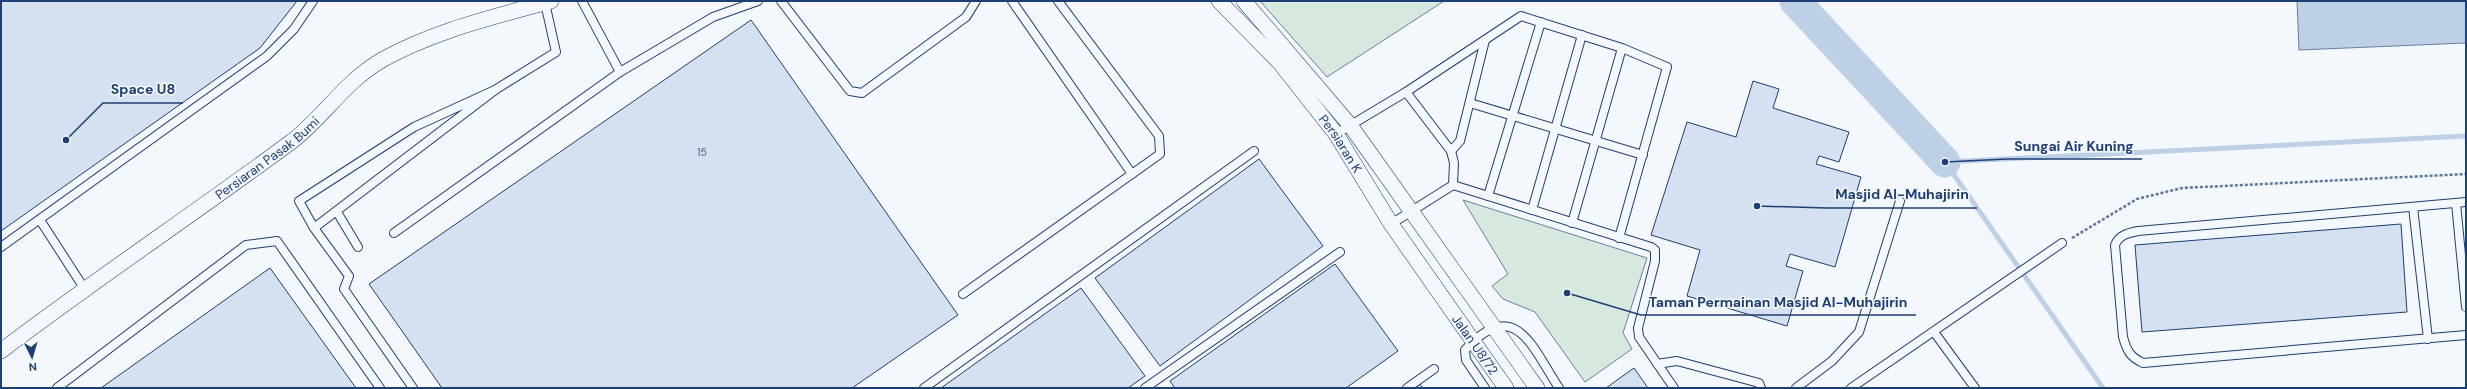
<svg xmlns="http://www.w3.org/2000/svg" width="2467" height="389" viewBox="0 0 2467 389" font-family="'DM Sans',sans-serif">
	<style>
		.green { fill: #d7e8df; stroke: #687fa3 }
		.water { fill: #bed0e5; stroke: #687fa3 }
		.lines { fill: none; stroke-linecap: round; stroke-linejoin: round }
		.stream { stroke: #bed0e5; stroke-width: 5 }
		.river { stroke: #bed0e5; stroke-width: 31 }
		.building { fill: #d5e0f0; stroke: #1d3f73 }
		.lane-casing { stroke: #1d3f73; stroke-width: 10 }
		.street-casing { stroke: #1d3f73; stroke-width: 16 }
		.path { stroke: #5e769c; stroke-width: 2.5; stroke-dasharray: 3 2; stroke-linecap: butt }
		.lane { stroke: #f4f7fb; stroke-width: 8 }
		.street { stroke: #f4f7fb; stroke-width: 15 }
		.labels { text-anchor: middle; stroke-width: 3; stroke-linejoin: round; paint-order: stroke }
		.number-label { font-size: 11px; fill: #4b6792 }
		.street-label { font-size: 13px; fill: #1d3f73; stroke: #f4f7fb }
		.leader { fill: none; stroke: #1d3f73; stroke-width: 1.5 }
		.callout-dot { fill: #1d3f73; stroke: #f4f7fb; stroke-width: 1.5 }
		.callout-label { font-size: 14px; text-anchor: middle; font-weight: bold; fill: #1d3f73; stroke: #f4f7fb; stroke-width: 3; stroke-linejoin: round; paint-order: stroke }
	</style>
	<rect width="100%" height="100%" fill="#f4f7fb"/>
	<!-- green -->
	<g class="green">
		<path d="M 1260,1 L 1444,1 L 1327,77 Z"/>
		<path d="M 1463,200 L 1647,258 L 1623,333 L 1632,349 L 1585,382 L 1535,312 L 1503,299 L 1492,286 L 1508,274 Z"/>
	</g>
	<!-- water -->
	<path class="water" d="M 2297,1 L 2466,1 L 2466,43 L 2299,50 Z"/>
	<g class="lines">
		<!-- stream -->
		<g class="stream">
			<path d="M 1945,162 L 2466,136"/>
			<path d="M 1945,162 L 2103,388"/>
		</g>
		<!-- river -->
		<path class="river" d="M 1795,1 L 1945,162"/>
	</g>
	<!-- building -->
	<g class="building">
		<path d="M 1,1 L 297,1 L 260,48 L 1,231 Z"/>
		<path d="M 751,20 L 958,315 L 852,388 L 442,388 L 369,284 Z"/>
		<path d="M 1753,81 L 1779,89 L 1773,108 L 1849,132 L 1839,162 L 1819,156 L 1816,164 L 1861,177 L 1835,267 L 1790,254 L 1786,266 L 1803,271 L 1787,326 L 1687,296 L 1700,250 L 1651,235 L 1687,122 L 1736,137 Z"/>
		<path d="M 1259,159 L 1323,246 L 1160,366 L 1095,278 Z"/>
		<path d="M 2401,224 L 2407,312 L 2142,332 L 2135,245 Z"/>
		<path d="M 1335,264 L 1398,351 L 1346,388 L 1175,388 L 1170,381 Z"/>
		<path d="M 270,268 L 356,388 L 101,388 Z"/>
		<path d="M 1081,288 L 1145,376 L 1128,388 L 941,388 Z"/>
		<path d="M 1634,368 L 1648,388 L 1606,388 Z"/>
		<path d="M 1419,383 L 1423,388 L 1412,388 Z"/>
	</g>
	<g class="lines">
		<!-- lane casing -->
		<g class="lane-casing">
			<g id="lane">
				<path d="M 781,1 L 850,91 L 862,93 L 966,17 L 976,1"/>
				<path d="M 1012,1 L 1132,174"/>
				<path d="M 620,72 L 713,17 L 758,1"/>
				<path d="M 495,90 L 556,52 L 545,3"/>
				<path d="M 1406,92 L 1451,151 L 1454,163 L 1453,185"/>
				<path d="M 1470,103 L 1643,155"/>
				<path d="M 1336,134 L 1406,92 L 1521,16 L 1622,48 L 1667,67 L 1619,238"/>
				<path d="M 1451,151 L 1460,141 L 1485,40"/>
				<path d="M 1488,196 L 1541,22"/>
				<path d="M 2466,202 L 2138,231 C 2128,233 2119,235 2115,245 L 2123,337 C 2127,351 2130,357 2143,363 L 2466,335"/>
				<path d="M 2456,203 L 2466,307"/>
				<path d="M 2413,207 L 2428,339"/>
				<path d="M 1532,210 L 1582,35"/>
				<path d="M 337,212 L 358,247"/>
				<path d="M 40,220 L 84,288"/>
				<path d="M 1572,223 L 1622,48"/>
				<path d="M 1391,224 L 1453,185 L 1651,247 L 1655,250 L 1655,261 L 1638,328 L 1639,337 L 1674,388"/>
				<path d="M 314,228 L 495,90 L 414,127 L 299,201 L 314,228 L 349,276 L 344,289 L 413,388"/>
				<path d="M 394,233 L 620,72 L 582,1"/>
				<path d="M 1,247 L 267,56 L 294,29 L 313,1"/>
				<path d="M 963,294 L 1160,154 L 1159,136 L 1058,1"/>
				<path d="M 1934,332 L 1975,388"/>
				<path d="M 1657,364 L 1677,361 L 1759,383 L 1761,388"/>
				<path d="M 57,388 L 246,245 L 277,241 L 380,388"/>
				<path d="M 924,388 L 1254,151"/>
				<path d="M 1145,388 L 1340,252"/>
				<path d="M 1407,388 L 1434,369"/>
				<path d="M 1485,388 L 1466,360 L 1465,350 C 1515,295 1532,347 1559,388"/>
				<path d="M 1796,388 L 1832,361 L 1859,332 L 1900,201"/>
				<path d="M 1851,388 L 2062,243"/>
			</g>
		</g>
		<!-- street casing -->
		<g class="street-casing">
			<g id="street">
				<path id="s1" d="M 1219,1 L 1280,63 L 1336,134 L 1391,224 L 1506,388"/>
				<path d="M 1244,1 L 1350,125 L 1537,388"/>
				<path id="s2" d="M 1,351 C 96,279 195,213 291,142 C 324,117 344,82 382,60 C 433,31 494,17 551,1"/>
			</g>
		</g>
		<!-- path -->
		<path class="path" d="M 2072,238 L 2137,199 L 2182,188 L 2466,174"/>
		<!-- lane -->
		<use href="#lane" class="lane"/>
		<!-- street -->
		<use href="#street" class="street"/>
	</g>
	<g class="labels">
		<!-- number labels -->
		<g class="number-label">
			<text x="702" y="156">15</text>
		</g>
		<!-- street labels -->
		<g class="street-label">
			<text dy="5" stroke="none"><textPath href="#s1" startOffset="188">Persiaran K</textPath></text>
			<text dy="5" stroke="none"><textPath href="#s2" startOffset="329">Persiaran Pasak Bumi</textPath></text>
			<text dy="5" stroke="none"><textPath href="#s1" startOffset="430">Jalan U8/72</textPath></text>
		</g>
	</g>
	<!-- callouts -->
	<path class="leader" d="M66 140L103 103H183M1945 162L2007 159H2142M1757 206L1827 208H1977M1567 293L1641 315H1916"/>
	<g class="callout-dot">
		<circle cx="66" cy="140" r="4"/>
		<circle cx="1945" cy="162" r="4"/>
		<circle cx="1757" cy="206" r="4"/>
		<circle cx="1567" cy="293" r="4"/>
	</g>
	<g class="callout-label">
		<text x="143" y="94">Space U8</text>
		<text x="2074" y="151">Sungai Air Kuning</text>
		<text x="1902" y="199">Masjid Al-Muhajirin</text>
		<text x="1778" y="307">Taman Permainan Masjid Al-Muhajirin</text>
	</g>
	<!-- border -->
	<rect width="2467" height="389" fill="none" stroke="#1d3f73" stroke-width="4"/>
	<!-- north arrow -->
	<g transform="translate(32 357) rotate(175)" stroke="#f4f7fb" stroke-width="3" paint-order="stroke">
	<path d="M0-3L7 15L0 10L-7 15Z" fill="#1d3f73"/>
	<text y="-6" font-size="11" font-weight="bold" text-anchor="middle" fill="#1d3f73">N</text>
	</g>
</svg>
